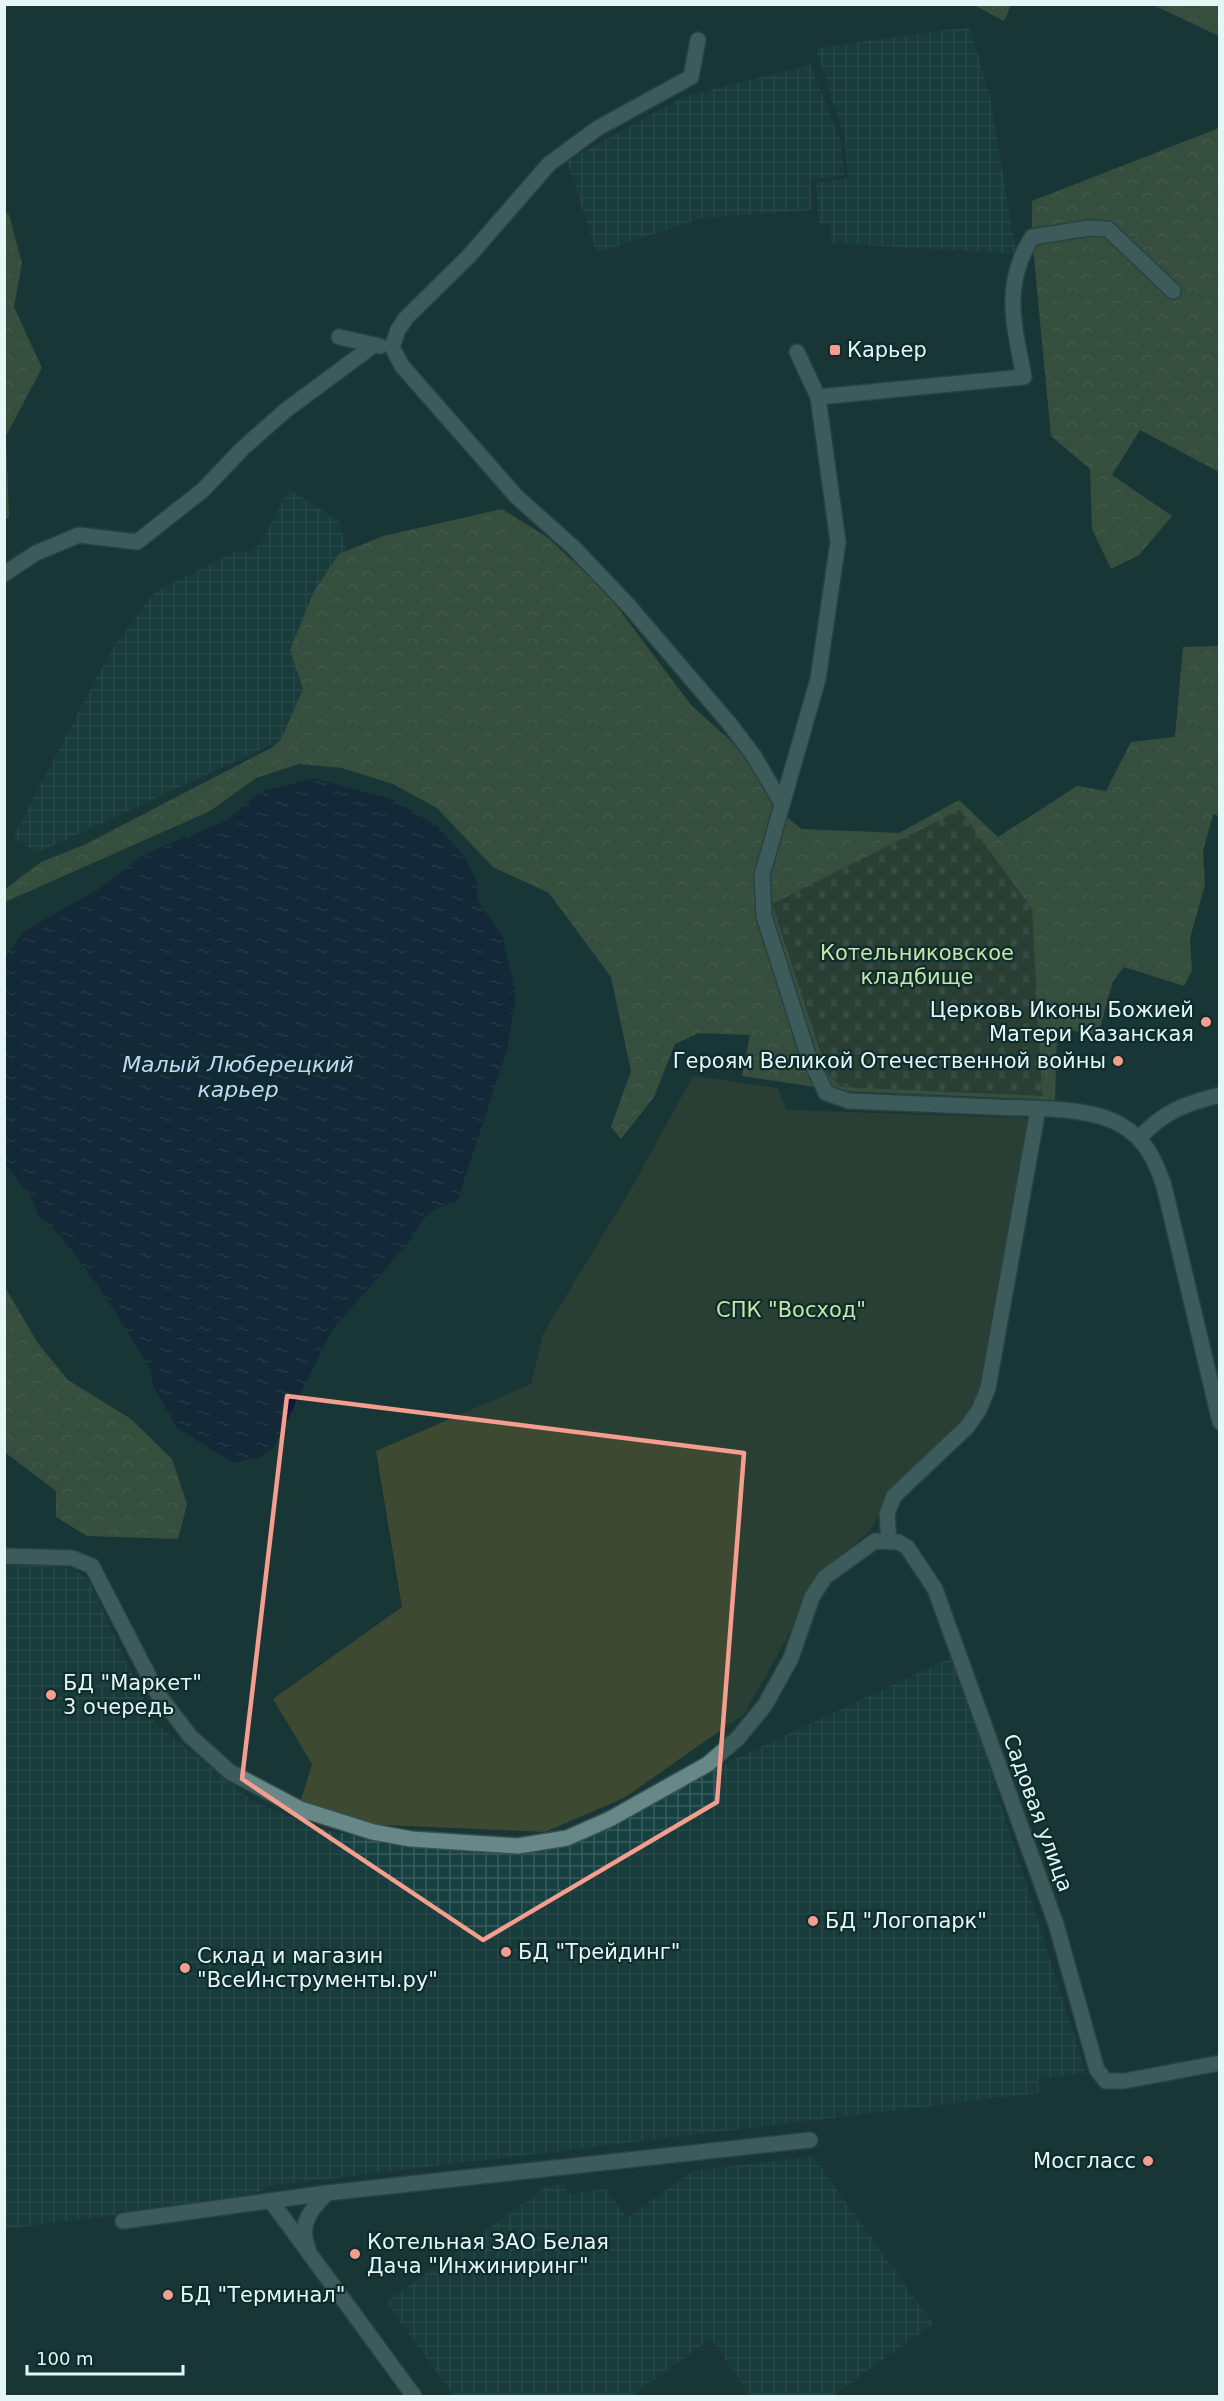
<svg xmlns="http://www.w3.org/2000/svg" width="1224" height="2401" viewBox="0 0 1224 2401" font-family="'DejaVu Sans',sans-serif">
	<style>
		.industrial { fill: url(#industrial-grid) }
		.green { fill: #3d4931 }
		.forest { fill: url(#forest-crowns) }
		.cemetery { fill: url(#cemetery-stones) }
		.water { fill: url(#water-ripples) }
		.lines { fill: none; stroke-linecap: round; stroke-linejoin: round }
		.minor-casing { stroke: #375152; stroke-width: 18 }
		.minor { stroke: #688787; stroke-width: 15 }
		.marked { fill: none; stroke: #f59d8f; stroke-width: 4.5; stroke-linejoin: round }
		.poi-dot { fill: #f59d8f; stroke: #0e2c2c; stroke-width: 2 }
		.labels { text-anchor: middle; stroke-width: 4.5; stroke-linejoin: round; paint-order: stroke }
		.poi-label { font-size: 21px; fill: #e5f6f6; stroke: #0e2c2c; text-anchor: start }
		.park-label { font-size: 21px; fill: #c6e5a6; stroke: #0e2c2c }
		.street-label { font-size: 21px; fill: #e5f6f6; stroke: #0e2c2c }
		.water-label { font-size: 22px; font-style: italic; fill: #c3d6fa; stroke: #0e2c2c }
	</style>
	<defs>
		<pattern id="industrial-grid" width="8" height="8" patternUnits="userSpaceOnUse" patternTransform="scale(1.5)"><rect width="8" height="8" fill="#174041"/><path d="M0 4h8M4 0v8" fill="none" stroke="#395c5d"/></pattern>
		<pattern id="forest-crowns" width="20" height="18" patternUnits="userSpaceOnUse" patternTransform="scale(1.5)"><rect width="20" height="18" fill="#5a6c47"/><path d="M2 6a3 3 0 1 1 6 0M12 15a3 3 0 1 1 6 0" fill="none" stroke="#728262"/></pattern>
		<pattern id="cemetery-stones" width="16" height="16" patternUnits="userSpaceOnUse" patternTransform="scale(1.5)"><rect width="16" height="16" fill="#3d4931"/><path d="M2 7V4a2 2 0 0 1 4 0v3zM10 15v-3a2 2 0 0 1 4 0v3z" fill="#59644f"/></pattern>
		<pattern id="water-ripples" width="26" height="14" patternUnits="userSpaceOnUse" patternTransform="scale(1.5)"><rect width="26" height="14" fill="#0d1a38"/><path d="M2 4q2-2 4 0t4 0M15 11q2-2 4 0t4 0" fill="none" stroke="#303c55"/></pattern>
	</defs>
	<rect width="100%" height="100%" fill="#193637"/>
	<!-- industrial -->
	<g class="industrial">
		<path d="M 970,27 L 990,97 L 1016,254 L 832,243 L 830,224 L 819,223 L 816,183 L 848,178 L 845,140 L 816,48 Z"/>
		<path d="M 810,65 L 841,141 L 844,175 L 811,180 L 812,210 L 702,218 L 597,253 L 567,161 L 683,97 Z"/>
		<path d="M 289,489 L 339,521 L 346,551 L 339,555 L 290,650 L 303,689 L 281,740 L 37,853 L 13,837 L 112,649 L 155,592 L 237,551 L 249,553 L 260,544 Z"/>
		<path d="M 45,1562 L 76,1571 L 88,1579 L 155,1723 L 254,1802 L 327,1831 L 464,1852 L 567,1846 L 670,1790 L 954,1656 L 1086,2073 L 1038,2079 L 1039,2093 L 270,2186 L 244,2199 L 5,2229 L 5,1567 Z"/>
		<path d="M 813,2156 L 933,2324 L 832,2396 L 751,2396 L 711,2339 L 631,2396 L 454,2396 L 386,2302 L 541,2191 L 539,2187 L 565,2184 L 567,2194 L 606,2189 L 627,2218 L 693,2171 Z"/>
	</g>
	<!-- green -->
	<path class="green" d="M 693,1076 L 778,1088 L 786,1110 L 1028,1118 L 1032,1127 L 987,1366 L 971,1412 L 889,1493 L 870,1531 L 813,1579 L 786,1640 L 744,1714 L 624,1798 L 545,1832 L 365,1824 L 301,1800 L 312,1764 L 273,1699 L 402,1607 L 376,1451 L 531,1384 L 543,1334 L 631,1189 Z"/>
	<!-- forest -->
	<g class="forest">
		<path d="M 974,5 L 1011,5 L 1004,21 Z"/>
		<path d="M 1153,5 L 1219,5 L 1219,36 Z"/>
		<path d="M 1219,128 L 1219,472 L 1140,430 L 1112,475 L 1172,516 L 1139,555 L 1111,569 L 1092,529 L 1090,469 L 1051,436 L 1032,237 L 1032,201 Z"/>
		<path d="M 5,211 L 9,215 L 22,263 L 14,307 L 42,368 L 6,436 L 9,517 L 5,519 Z"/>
		<path d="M 502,509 L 547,537 L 606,592 L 691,705 L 741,750 L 773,805 L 801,829 L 899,833 L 959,800 L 998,837 L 1077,786 L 1106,791 L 1131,742 L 1175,737 L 1183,647 L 1219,646 L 1219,816 L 1213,814 L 1203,851 L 1205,885 L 1190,938 L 1192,971 L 1184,986 L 1124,967 L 1113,981 L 1098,1035 L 1069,1030 L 1057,1037 L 1055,1100 L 841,1091 L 742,1076 L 750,1035 L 699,1033 L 675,1044 L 654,1097 L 621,1139 L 611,1127 L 631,1071 L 611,977 L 549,893 L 493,867 L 437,808 L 393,784 L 342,768 L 299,764 L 256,778 L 210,811 L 5,902 L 5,889 L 41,862 L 84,845 L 271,748 L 281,740 L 303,689 L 290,650 L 314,591 L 339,554 L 383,536 Z"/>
		<path d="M 5,1287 L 37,1342 L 68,1380 L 131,1419 L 172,1459 L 187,1504 L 178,1539 L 87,1536 L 56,1517 L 56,1491 L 6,1453 Z"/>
	</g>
	<!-- cemetery -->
	<path class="cemetery" d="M 960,810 L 1032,909 L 1042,1096 L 842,1087 L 828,1075 L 772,904 Z"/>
	<!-- water -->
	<path class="water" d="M 314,778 L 391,799 L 436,825 L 464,856 L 477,881 L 478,901 L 503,937 L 516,995 L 507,1050 L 457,1202 C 434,1207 423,1215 413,1237 L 333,1329 L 274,1447 L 260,1457 L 233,1463 L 177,1428 L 153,1386 L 150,1367 C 130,1337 67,1230 39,1218 L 33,1200 L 5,1164 L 5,957 L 24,931 L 100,888 L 146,853 L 226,821 L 260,792 Z"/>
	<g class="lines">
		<!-- minor casing -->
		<g class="minor-casing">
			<g id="minor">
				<path d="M 698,40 L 691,77 L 598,128 L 549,164 L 469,256 L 406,318 L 398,330 L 392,347 L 402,366 L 517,497 L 573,547 L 629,606 L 729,723 L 754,756 L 782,804"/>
				<path d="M 339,337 L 380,346"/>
				<path d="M 797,352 L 818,397 L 838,542 L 818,679 L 762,875 L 764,916 L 808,1055 L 826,1093 L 849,1101 C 898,1103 947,1105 995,1107 C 1032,1109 1089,1106 1121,1125 C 1146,1139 1155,1160 1164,1186 L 1220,1422"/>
				<path d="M 818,397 L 1024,377 C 1014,325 1002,285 1032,237 L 1089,228 L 1108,229 L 1173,291"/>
				<path d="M 4,574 L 36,553 L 79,535 L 137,542 L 203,490 L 243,448 L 286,410 L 374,345"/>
				<path d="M 1139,1138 C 1165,1111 1184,1104 1220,1095"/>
				<path d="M 889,1541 L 887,1514 L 894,1496 L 967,1427 L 979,1410 L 988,1388 L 1038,1109"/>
				<path d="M 4,1556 L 72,1558 L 92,1566 L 158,1694 L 190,1736 L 230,1772 L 300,1809 L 373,1832 L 411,1839 L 518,1846 L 567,1838 L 610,1819 L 708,1764 L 738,1738 L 765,1705 L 791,1658 L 812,1597 L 825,1577 L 875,1541 L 898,1542 L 907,1547 L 935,1589 L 1056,1924 L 1097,2070 L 1106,2081 L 1124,2081 L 1220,2063"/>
				<path d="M 271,2201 L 414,2396"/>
				<path d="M 123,2221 L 327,2193 L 810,2140"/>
				<path d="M 308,2248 C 298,2225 311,2209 327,2193"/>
			</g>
		</g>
		<!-- minor -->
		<use href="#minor" class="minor"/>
	</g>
	<!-- marked area -->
	<path d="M0 0H1224V2401H0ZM 287,1396 L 744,1453 L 717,1802 L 483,1940 L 242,1779 Z" fill="#193637" fill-opacity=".55" fill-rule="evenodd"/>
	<path class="marked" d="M 287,1396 L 744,1453 L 717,1802 L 483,1940 L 242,1779 Z"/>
	<!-- markers -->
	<g class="poi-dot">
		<rect x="829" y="344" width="12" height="12" rx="3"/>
		<circle cx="1206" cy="1022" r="6"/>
		<circle cx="1118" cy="1061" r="6"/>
		<circle cx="51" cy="1695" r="6"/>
		<circle cx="813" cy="1921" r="6"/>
		<circle cx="506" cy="1952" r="6"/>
		<circle cx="185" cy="1968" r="6"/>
		<circle cx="1148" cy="2161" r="6"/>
		<circle cx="355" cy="2254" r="6"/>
		<circle cx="168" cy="2295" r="6"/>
	</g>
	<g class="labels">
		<!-- poi labels -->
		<g class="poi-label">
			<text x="847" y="357">Карьер</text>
			<text x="1194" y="1017" text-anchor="end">Церковь Иконы Божией<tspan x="1194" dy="24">Матери Казанская</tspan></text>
			<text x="1106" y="1068" text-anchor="end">Героям Великой Отечественной войны</text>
			<text x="63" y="1690">БД "Маркет"<tspan x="63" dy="24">3 очередь</tspan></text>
			<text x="825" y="1928">БД "Логопарк"</text>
			<text x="518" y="1959">БД "Трейдинг"</text>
			<text x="197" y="1963">Склад и магазин<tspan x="197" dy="24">"ВсеИнструменты.ру"</tspan></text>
			<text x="1136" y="2168" text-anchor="end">Мосгласс</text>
			<text x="367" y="2249">Котельная ЗАО Белая<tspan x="367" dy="24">Дача "Инжиниринг"</tspan></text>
			<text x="180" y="2302">БД "Терминал"</text>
		</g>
		<!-- park labels -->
		<g class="park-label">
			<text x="917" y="960">Котельниковское<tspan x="917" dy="24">кладбище</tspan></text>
			<text x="791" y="1317">СПК "Восход"</text>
		</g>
		<!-- street labels -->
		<g class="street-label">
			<text transform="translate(1038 1813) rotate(70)" y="7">Садовая улица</text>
		</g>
		<!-- water labels -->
		<g class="water-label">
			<text x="238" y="1072">Малый Люберецкий<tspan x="238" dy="25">карьер</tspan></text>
		</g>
	</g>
	<!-- border -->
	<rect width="1224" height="2401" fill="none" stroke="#e5f6f6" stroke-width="12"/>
	<!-- scale -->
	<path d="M27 2365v9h156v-9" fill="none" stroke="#e5f6f6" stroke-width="3"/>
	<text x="36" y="2365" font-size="18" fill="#e5f6f6" stroke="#0e2c2c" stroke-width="4.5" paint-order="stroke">100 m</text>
</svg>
